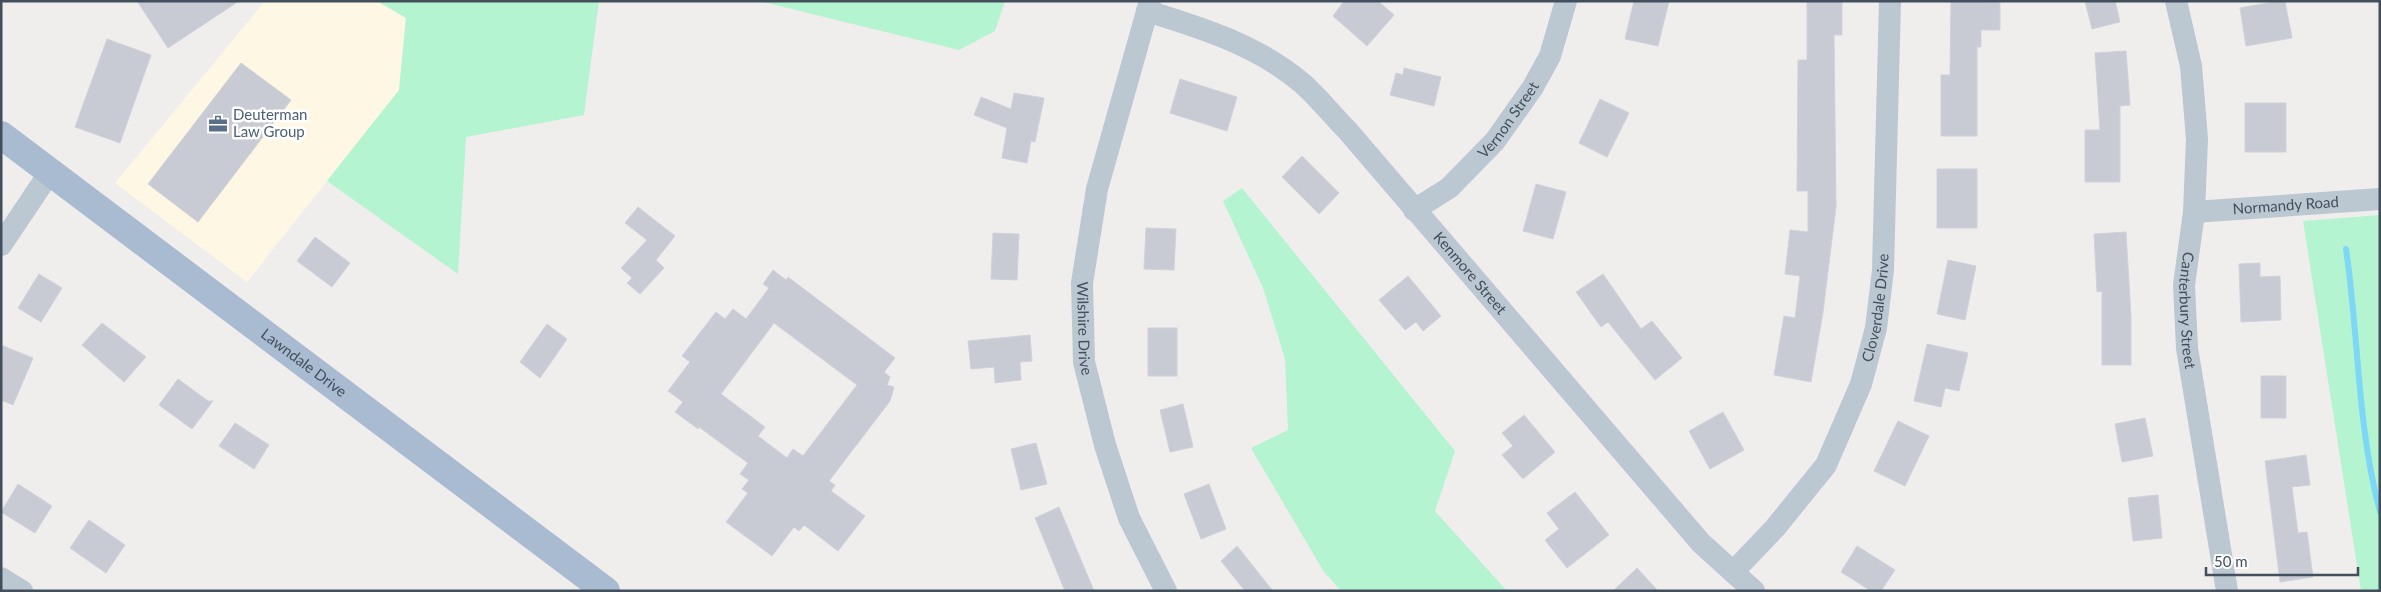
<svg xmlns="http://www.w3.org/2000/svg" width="2381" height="592" viewBox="0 0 2381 592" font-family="Lato,sans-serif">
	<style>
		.commercial { fill: #fef7e3 }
		.green { fill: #b5f4d0 }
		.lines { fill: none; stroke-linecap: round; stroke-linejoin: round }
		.stream { stroke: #7dd7f6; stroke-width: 6 }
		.building { fill: #c8cbd4; stroke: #d0d2da; fill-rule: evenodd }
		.minor { stroke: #bbc7d1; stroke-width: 22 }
		.major { stroke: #a9bbd0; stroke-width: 28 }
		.labels { text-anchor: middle; stroke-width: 5; stroke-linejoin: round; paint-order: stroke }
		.service-label { font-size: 15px; fill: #4e5e75; stroke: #fff; text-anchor: start }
		.street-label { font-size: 15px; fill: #434f5d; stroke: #fff }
	</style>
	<rect width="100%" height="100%" fill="#f0eded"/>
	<!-- commercial -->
	<path class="commercial" d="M 265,1 L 377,1 L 406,18 L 399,90 L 247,282 L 115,183 Z"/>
	<!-- green -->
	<g class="green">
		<path d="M 377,1 L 599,1 L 584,115 L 466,137 L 458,274 L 327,181 L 399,90 L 406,18 Z"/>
		<path d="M 759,1 L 1005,1 L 995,31 L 959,50 Z"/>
		<path d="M 1242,188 L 1455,451 L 1435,511 L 1507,591 L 1341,591 L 1324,572 L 1251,448 L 1288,430 L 1285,359 L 1263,288 L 1223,201 Z"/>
		<path d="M 2380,215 L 2380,591 L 2361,591 L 2303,221 Z"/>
	</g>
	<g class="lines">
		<!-- stream -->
		<path class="stream" d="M 2346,249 C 2359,337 2357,426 2380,512"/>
	</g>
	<!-- building -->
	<g class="building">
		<path d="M 137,1 L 239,1 L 168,48 Z"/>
		<path d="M 1344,1 L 1378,1 L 1394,15 L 1367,46 L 1333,16 Z"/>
		<path d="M 1634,1 L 1669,1 L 1658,46 L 1625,39 Z"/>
		<path d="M 1807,1 L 1842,1 L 1842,35 L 1834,35 L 1836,207 L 1823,312 L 1811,382 L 1774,375 L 1784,316 L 1795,318 L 1800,276 L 1785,274 L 1790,230 L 1808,232 L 1808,191 L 1797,191 L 1798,60 L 1807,60 Z"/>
		<path d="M 1951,1 L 2000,2 L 2000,30 L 1981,30 L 1981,47 L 1977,47 L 1977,136 L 1941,136 L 1941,75 L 1950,75 Z"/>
		<path d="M 2085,1 L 2115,1 L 2120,22 L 2092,29 Z"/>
		<path d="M 2278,1 L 2285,1 L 2292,38 L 2246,46 L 2240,8 Z"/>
		<path d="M 107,39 L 151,55 L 120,143 L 75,127 Z"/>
		<path d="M 2126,51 L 2130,105 L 2120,106 L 2120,182 L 2085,182 L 2085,130 L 2100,130 L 2095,53 Z"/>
		<path d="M 241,63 L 291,100 L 198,222 L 148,184 Z"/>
		<path d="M 1404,68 L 1441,77 L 1434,106 L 1390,95 L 1396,73 L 1403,75 Z"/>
		<path d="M 1180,79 L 1237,97 L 1227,131 L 1170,113 Z"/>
		<path d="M 1014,93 L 1044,98 L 1035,142 L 1031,141 L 1027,163 L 1002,158 L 1007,128 L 974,115 L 981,97 L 1011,109 Z"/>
		<path d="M 1600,99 L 1629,113 L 1607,157 L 1579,143 Z"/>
		<rect x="2245" y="103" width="41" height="49"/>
		<path d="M 1302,156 L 1339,193 L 1319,214 L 1282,177 Z"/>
		<rect x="1937" y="169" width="40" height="59"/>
		<path d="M 1536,184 L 1566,192 L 1553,239 L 1523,231 Z"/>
		<path d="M 638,207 L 675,236 L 656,260 L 664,268 L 640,294 L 627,283 L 632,278 L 621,268 L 647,240 L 625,223 Z"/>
		<path d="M 1146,228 L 1176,229 L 1174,270 L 1144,269 Z"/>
		<path d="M 2126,232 L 2131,316 L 2131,365 L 2102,365 L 2102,291 L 2097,292 L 2094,234 Z"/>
		<path d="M 993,233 L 1019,234 L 1017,280 L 991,279 Z"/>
		<path d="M 315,237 L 350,263 L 332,287 L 297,261 Z"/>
		<path d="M 1948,260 L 1976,266 L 1965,320 L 1937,314 Z"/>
		<path d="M 2260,263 L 2260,277 L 2280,276 L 2281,320 L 2241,322 L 2239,264 Z"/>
		<path d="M 773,270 L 786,280 L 788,277 L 895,358 L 884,372 L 890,377 L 887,385 L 894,387 L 890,401 L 829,481 L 835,485 L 831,491 L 865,516 L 838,551 L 804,525 L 799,531 L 794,527 L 772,556 L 726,522 L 748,493 L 742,489 L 749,480 L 740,474 L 748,463 L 699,427 L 698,429 L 675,412 L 683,402 L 668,391 L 690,362 L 682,356 L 716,312 L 725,319 L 733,309 L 746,319 L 769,288 L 763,284 ZM 774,323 L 857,385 L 803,456 L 793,449 L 787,458 L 758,436 L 765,427 L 721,394 Z"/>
		<path d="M 39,274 L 62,288 L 41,322 L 18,308 Z"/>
		<path d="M 1603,274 L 1641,329 L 1652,321 L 1682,358 L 1655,380 L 1608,322 L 1601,327 L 1576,292 Z"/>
		<path d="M 1408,276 L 1441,316 L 1423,331 L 1416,322 L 1405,330 L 1379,300 Z"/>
		<path d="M 102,323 L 146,357 L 124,382 L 82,345 Z"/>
		<path d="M 547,324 L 567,339 L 540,378 L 520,362 Z"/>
		<rect x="1148" y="328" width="29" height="48"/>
		<path d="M 1030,335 L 1032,361 L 1020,362 L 1021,380 L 995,383 L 994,367 L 971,369 L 968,341 Z"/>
		<path d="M 1927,344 L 1968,353 L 1959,391 L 1945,388 L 1941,407 L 1914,401 Z"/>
		<path d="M 1,345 L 33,358 L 13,405 L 1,400 Z"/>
		<rect x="2261" y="376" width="25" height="42"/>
		<path d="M 178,379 L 208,401 L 213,401 L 192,429 L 159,405 Z"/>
		<path d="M 1183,404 L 1193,447 L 1170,452 L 1160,410 Z"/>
		<path d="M 1723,412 L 1744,450 L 1710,469 L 1689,431 Z"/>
		<path d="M 1524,415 L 1555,452 L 1523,479 L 1502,455 L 1513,446 L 1502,433 Z"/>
		<path d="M 2145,418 L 2153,456 L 2122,462 L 2115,424 Z"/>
		<path d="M 1898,421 L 1929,436 L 1905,486 L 1874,471 Z"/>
		<path d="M 235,423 L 269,445 L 254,469 L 219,446 Z"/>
		<path d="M 1036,443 L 1047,484 L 1021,490 L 1011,449 Z"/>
		<path d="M 2306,455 L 2310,485 L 2292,487 L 2298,533 L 2307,532 L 2313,577 L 2280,582 L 2265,461 Z"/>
		<path d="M 18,484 L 52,506 L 35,533 L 1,512 Z"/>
		<path d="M 1209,484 L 1226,529 L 1201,539 L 1184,494 Z"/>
		<path d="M 1575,492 L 1609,535 L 1567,568 L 1545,540 L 1559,529 L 1547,513 Z"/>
		<path d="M 2158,495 L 2162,538 L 2133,541 L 2128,498 Z"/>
		<path d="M 1059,507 L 1094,591 L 1065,591 L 1035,518 Z"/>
		<path d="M 89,520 L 125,545 L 106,573 L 70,548 Z"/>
		<path d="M 1237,546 L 1273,591 L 1245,591 L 1221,561 Z"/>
		<path d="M 1857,546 L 1895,570 L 1881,591 L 1871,591 L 1841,572 Z"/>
		<path d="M 1637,568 L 1658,591 L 1613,591 Z"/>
	</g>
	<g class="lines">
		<!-- minor -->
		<g class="minor">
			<path id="s1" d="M 1150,1 L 1097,189 L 1082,283 L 1084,362 L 1105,445 L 1129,518 L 1166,591"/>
			<path id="s2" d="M 2176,1 L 2191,66 L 2197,139 L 2194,212 L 2184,285 L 2187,348 L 2227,591"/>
			<path id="s3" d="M 1147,11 C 1202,28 1257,45 1302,83 C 1318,97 1332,115 1347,130 L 1701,543 L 1754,591"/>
			<path id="s4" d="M 1414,210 L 1449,188 L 1495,141 L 1533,87 L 1550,56 L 1566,1"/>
			<path id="s5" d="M 2194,212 L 2380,199"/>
			<path d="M 1,245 L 50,172"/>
			<path id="s6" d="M 1733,572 L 1775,528 L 1826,465 L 1861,384 L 1876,328 L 1883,270 L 1890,1"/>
			<path d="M 1,578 L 22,591"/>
		</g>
		<!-- major -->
		<path class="major" id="s7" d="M 1,135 L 606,591"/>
	</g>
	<!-- icons -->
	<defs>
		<g id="office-bare" transform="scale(1.5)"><path d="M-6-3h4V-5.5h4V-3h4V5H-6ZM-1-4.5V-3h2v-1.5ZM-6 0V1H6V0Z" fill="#5c6f8a" stroke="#fff" stroke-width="2.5" paint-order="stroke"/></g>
	</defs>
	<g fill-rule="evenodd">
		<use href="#office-bare" x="218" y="124"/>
	</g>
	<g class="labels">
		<!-- service labels -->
		<g class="service-label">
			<text x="233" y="120">Deuterman<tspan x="233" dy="17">Law Group</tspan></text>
		</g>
		<!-- street labels -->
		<g class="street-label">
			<text dy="5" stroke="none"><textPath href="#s4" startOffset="132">Vernon Street</textPath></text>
			<text dy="5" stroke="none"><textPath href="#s5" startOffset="92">Normandy Road</textPath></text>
			<text dy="5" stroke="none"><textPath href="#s3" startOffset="426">Kenmore Street</textPath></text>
			<text dy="5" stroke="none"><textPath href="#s6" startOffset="308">Cloverdale Drive</textPath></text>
			<text dy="5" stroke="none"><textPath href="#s2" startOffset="312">Canterbury Street</textPath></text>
			<text dy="5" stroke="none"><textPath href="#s1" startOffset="336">Wilshire Drive</textPath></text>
			<text dy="5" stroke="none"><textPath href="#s7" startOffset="379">Lawndale Drive</textPath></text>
		</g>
	</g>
	<!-- border -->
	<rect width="2381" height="592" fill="none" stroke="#434f5d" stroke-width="5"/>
	<!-- scale -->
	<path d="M2206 567v8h152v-8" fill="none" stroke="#434f5d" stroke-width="2.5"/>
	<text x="2214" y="567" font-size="15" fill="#434f5d" stroke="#ffffff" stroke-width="4" paint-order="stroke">50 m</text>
</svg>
